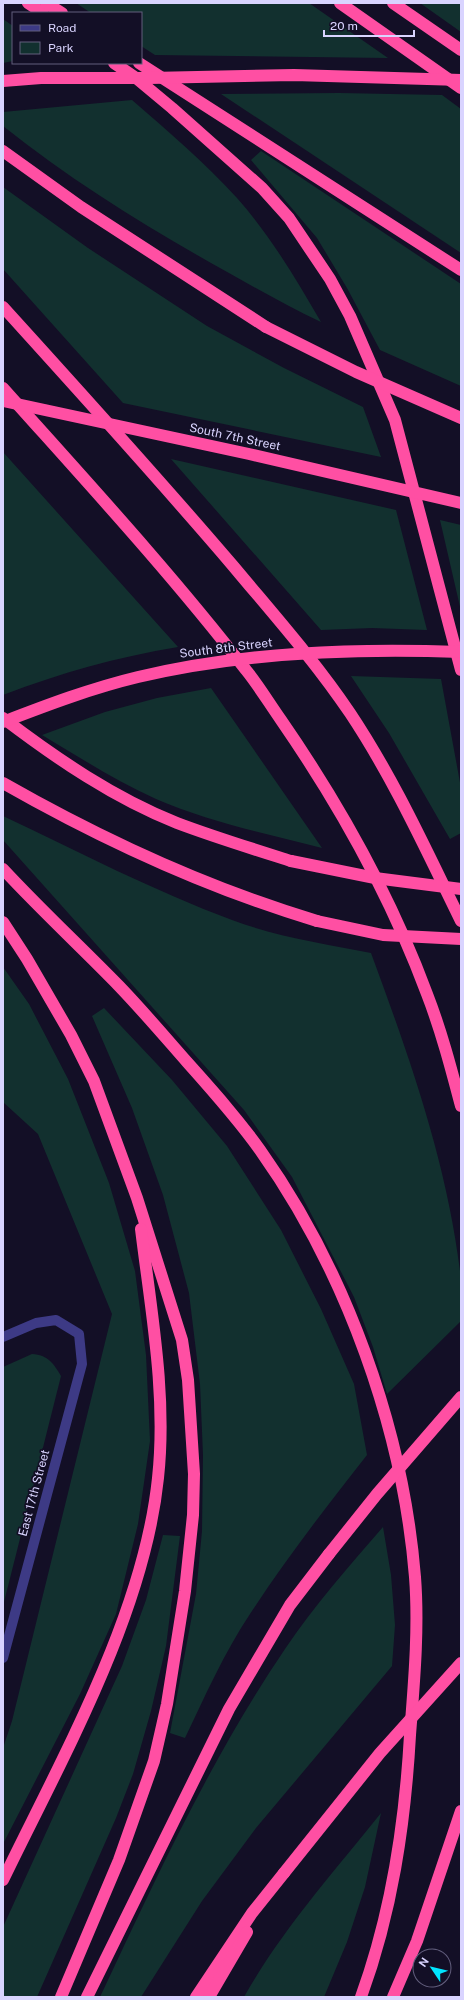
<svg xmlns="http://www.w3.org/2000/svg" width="464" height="2000" viewBox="0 0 464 2000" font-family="'Public Sans',sans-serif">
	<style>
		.green { fill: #12302f }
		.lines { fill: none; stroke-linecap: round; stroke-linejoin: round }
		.minor { stroke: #3d3a85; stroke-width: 10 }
		.highway { stroke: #ff4fa3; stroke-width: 12 }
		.highway-bridge { stroke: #ff4fa3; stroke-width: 12 }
		.labels { text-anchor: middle; stroke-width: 3.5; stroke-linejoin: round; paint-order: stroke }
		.street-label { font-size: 12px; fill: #d9d4ff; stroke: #130f26 }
	</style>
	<rect width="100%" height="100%" fill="#130f26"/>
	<!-- green -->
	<g class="green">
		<path d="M 76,3 L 309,3 L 388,58 L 155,55 L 141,46 L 141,13 L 91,13 Z"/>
		<path d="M 420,3 L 461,3 L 461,32 Z"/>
		<path d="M 3,19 L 13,26 L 13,61 L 3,63 Z"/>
		<path d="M 339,93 L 442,95 L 461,109 L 461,253 L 221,94 Z"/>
		<path d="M 132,100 C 168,131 205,163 237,198 C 270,235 296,279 321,322 C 283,304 247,283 211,263 C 139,222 68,178 3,126 L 3,112 Z"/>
		<path d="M 261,151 L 461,284 L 461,386 L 380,350 L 347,288 L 317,238 L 251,160 Z"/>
		<path d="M 3,187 L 88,248 L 207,326 L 284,368 L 363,407 L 381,457 L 123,403 L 3,269 Z"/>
		<path d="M 3,452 L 178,647 C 117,657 60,673 3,695 Z"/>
		<path d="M 171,459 L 396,510 L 427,630 L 372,628 L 321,630 Z"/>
		<path d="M 440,520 L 461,525 L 461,611 Z"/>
		<path d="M 351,676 L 441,679 L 461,788 L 461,833 L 450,839 L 389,733 Z"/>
		<path d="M 211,688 L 322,848 C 267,834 209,822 156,799 C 116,781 79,757 42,735 L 105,712 L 157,698 Z"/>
		<path d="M 3,816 C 79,852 154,891 232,920 C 277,937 325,944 371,953 C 410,1059 448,1165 461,1279 C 462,1293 461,1307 461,1321 L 387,1394 L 373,1347 L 354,1297 L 292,1177 L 244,1110 L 3,840 Z"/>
		<path d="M 3,967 L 29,1004 L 68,1079 L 109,1183 L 135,1271 L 146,1355 L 150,1441 L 138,1524 L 116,1614 L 80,1694 L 3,1844 L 3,1748 L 12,1721 L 112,1314 L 38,1134 L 3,1102 Z"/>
		<path d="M 104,1008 L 172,1080 L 227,1146 L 281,1230 L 321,1309 L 354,1384 L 367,1455 C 326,1507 286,1559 250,1614 C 224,1653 205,1696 185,1738 L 170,1733 L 196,1594 L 202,1531 L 203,1455 L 200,1384 L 189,1293 L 163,1195 L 132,1108 L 92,1016 Z"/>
		<path d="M 32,1354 C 48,1355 53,1363 61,1376 L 3,1606 L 3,1367 Z"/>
		<path d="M 383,1527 L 391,1575 L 395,1625 L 392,1666 L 256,1828 L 202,1901 L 141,1997 L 100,1997 C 156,1878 211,1758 285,1649 C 314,1606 349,1566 383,1527 Z"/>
		<path d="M 163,1535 L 180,1536 L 166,1646 L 151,1711 L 133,1774 L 116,1818 L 37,1997 L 3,1997 L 3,1927 L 122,1666 L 146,1600 Z"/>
		<path d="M 381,1813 L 365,1887 L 347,1942 L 324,1997 L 244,1997 C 281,1931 333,1873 381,1813 Z"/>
	</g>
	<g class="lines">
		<!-- minor -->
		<path class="minor" d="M 3,1337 L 36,1323 L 56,1320 L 79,1334 L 82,1364 L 3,1658"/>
		<!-- highway -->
		<g class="highway">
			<path d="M 28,3 L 43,13"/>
			<path d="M 46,3 L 62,13"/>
			<path d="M 340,3 L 461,88"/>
			<path d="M 393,3 L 461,50"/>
			<path d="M 114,63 L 136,78 L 172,108 L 262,188 L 289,218 L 330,279 L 350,316 L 395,420 L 461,670"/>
			<path d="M 139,63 L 461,270"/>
			<path d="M 3,151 L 81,207 L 266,327"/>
			<path d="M 3,307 C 81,393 159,479 234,567 C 274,615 315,661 350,713 C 394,779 426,850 461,921"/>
			<path d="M 3,388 C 86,481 170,572 246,670 C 259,686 269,703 281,720 C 339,804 391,897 427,994 C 441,1030 451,1068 461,1106"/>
			<path d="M 3,718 C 57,759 114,798 177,823 C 214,837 253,849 291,861"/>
			<path d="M 3,783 C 103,840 207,888 317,921"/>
			<path d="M 3,869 C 40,909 81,947 119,986 C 143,1011 165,1037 187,1062 C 213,1091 238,1119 260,1150 C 346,1271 403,1429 415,1577 C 419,1629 414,1683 410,1735 C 405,1825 392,1912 361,1997"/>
			<path d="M 3,922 L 27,959 L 71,1035 L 94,1081 L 137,1198 L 182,1340 L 188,1380 L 194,1474 L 193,1515 L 185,1591 L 167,1704 L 154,1761 L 119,1860 L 61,1997"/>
			<path d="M 3,1880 C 62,1758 144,1614 158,1478 C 167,1395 151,1311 141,1229"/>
			<path d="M 87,1997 L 229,1709 L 290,1605 L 329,1554"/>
			<path d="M 196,1997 L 252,1913 L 284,1873"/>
			<path d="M 209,1997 L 247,1932"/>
			<path d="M 393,1997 L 417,1941 L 461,1811"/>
		</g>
		<!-- highway-bridge -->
		<g class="highway-bridge">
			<path d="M 3,81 L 41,78 L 150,78 L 294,75 L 461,80"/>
			<path d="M 266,327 L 356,372 L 461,418"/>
			<path d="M 3,401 L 249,454 L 461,503"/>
			<path d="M 3,722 C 47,705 92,688 138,677 C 243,652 353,648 461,652"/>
			<path d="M 291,861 L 375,878 L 461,889"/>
			<path d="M 317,921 L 383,935 L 461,939"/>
			<path d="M 329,1554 L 377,1494 L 461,1397"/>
			<path d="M 284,1873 L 380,1753 L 461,1663"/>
		</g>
	</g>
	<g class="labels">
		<!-- street labels -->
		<g class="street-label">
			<text transform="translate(235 437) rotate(12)" y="4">South 7th Street</text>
			<text transform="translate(226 648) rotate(-7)" y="4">South 8th Street</text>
			<text transform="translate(34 1493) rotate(-75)" y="4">East 17th Street</text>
		</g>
	</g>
	<!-- border -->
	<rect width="464" height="2000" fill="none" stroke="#d9d4ff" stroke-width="8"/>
	<!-- legend -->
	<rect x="12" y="12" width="130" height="52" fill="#130f26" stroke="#625e7d"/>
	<rect x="20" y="25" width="20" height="6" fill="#3d3a85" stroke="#625e7d"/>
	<text x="48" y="32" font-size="12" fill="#d9d4ff">Road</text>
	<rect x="20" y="42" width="20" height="12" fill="#12302f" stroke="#625e7d"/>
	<text x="48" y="52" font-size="12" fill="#d9d4ff">Park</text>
	<!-- north arrow -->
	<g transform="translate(432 1968) rotate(305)"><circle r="19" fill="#130f26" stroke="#625e7d"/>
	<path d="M0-3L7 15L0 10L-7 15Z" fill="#00e5ff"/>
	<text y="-6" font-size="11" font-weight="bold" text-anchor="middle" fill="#d9d4ff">N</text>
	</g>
	<!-- scale -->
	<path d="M324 30v6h90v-6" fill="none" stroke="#d9d4ff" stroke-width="2"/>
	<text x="330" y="30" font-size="12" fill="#d9d4ff" stroke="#130f26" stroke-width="3" paint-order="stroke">20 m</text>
</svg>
